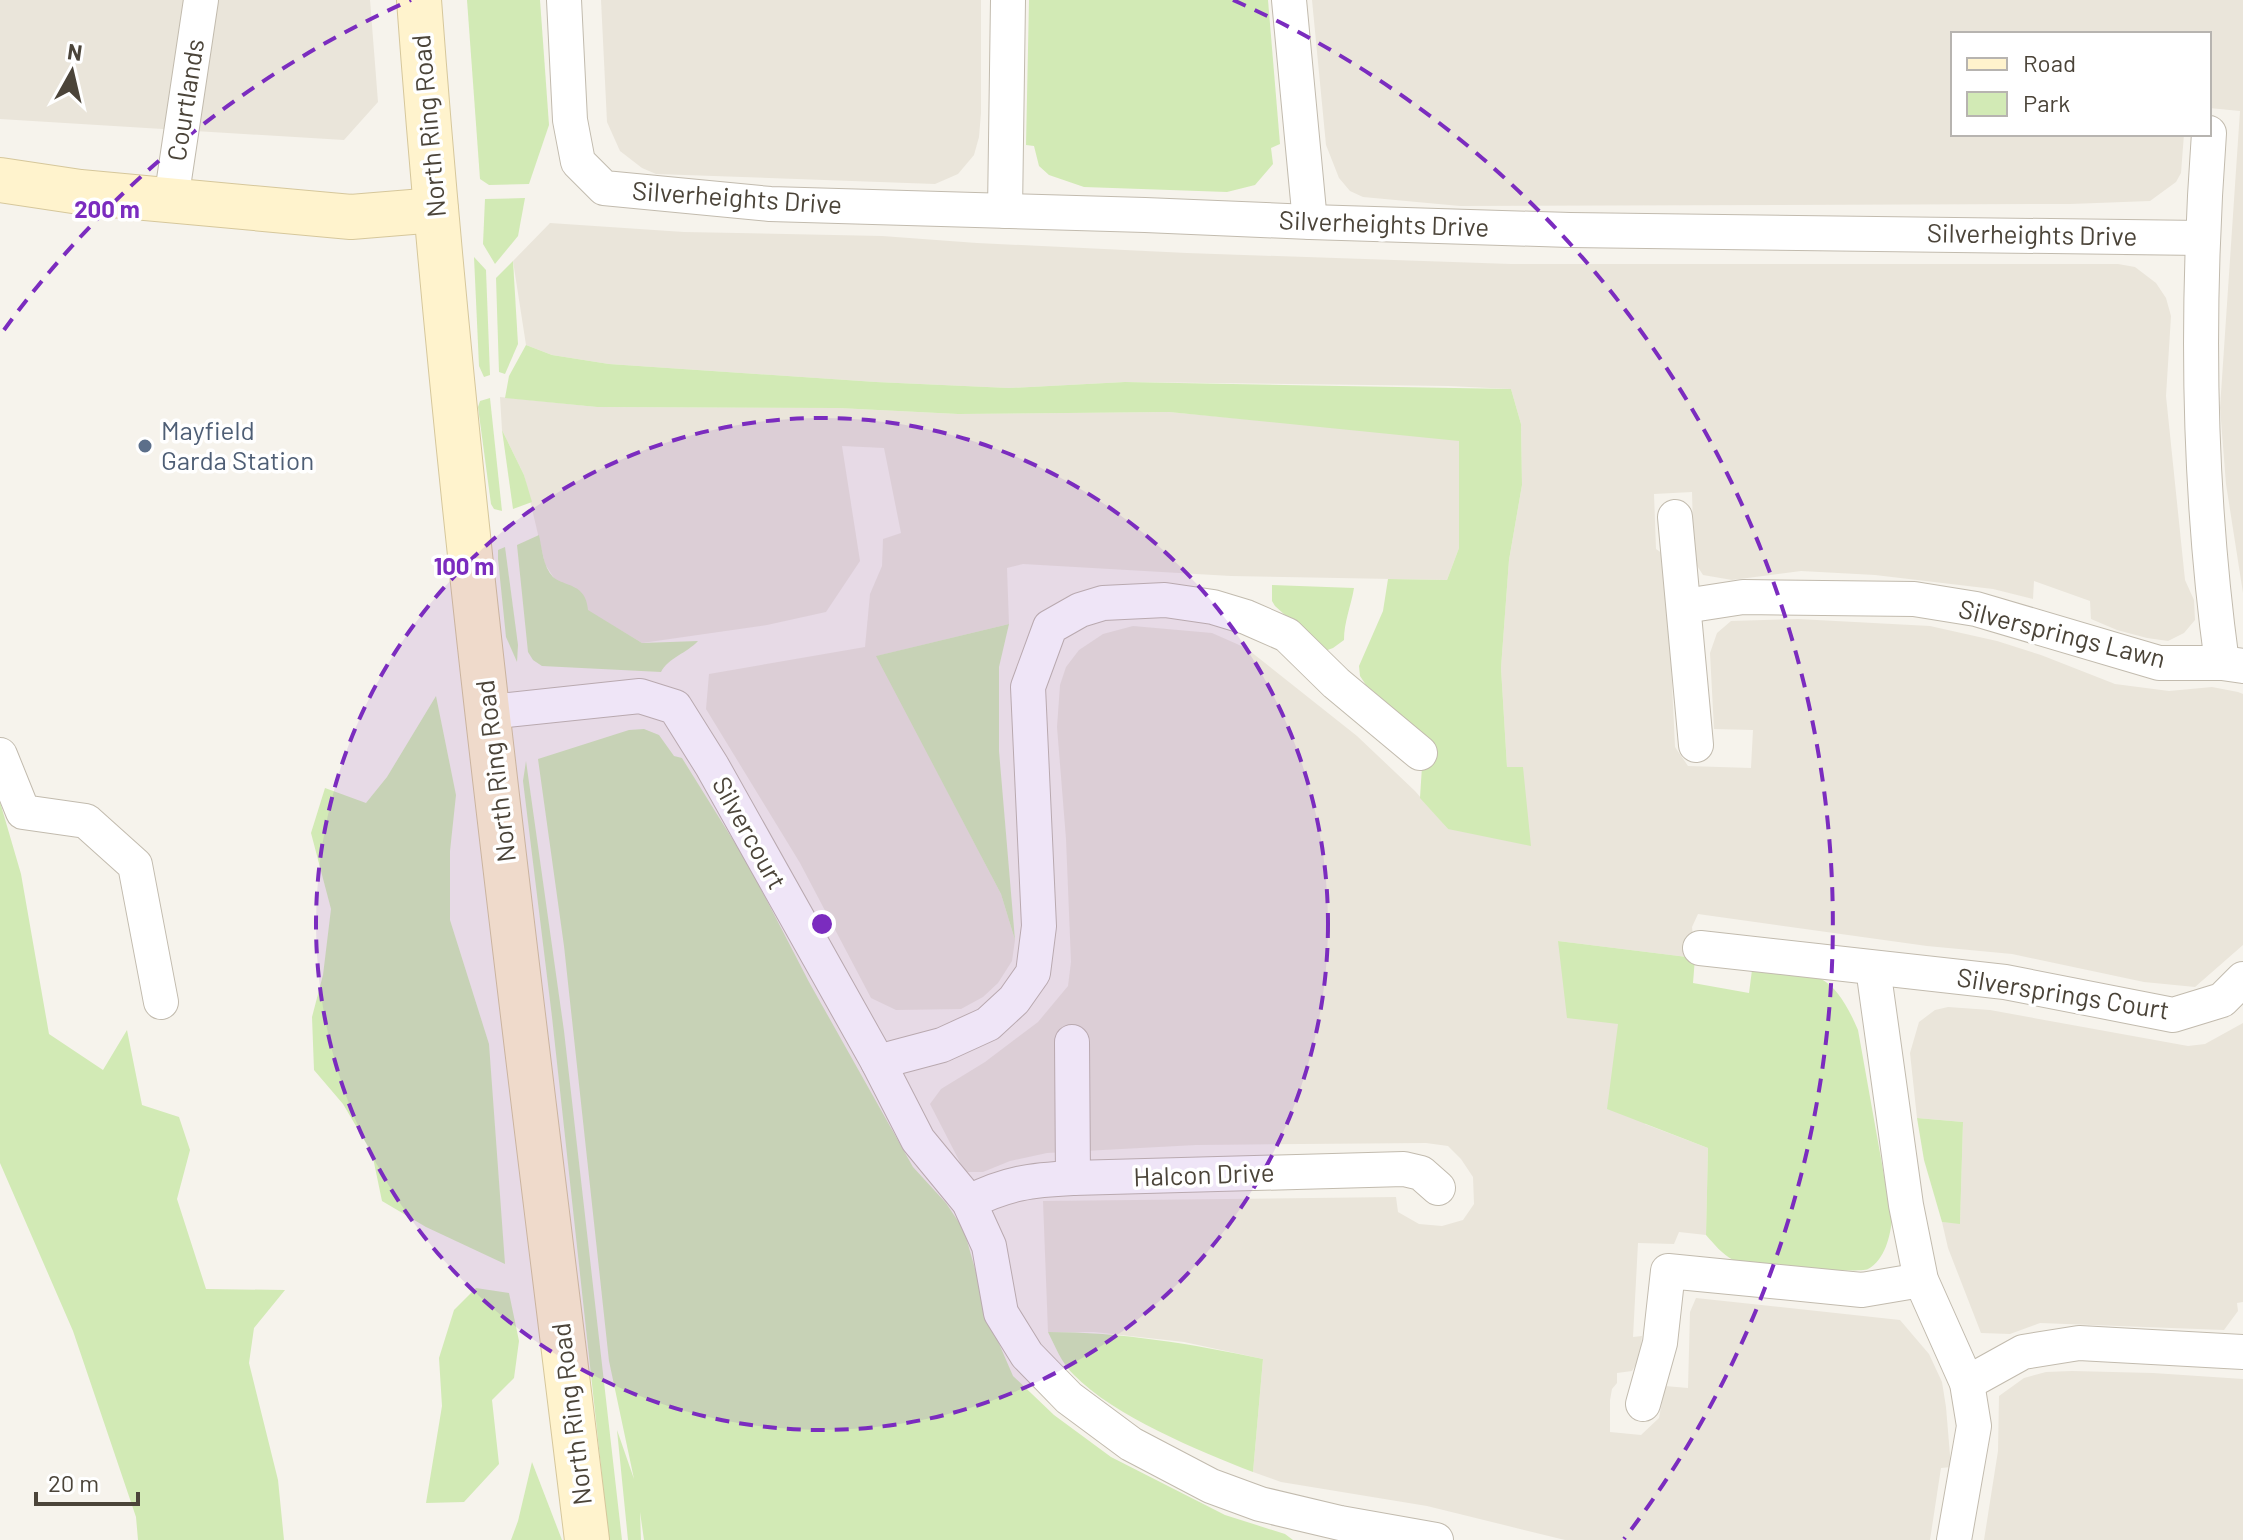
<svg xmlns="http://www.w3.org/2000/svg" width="2243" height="1540" viewBox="0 0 2243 1540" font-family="Barlow,sans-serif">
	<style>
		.residential { fill: #eae5da }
		.green { fill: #d2eab5 }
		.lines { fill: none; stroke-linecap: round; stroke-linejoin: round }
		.street-casing { stroke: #c2bbae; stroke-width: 36 }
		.secondary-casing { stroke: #d6c79b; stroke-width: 46 }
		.street { stroke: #fff; stroke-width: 34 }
		.secondary { stroke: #fff3cd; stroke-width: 44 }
		.ring { fill: none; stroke: #7b2cbf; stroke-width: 4; stroke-dasharray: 14 10 }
		.service-dot { fill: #5c6f8a; stroke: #fff; stroke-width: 3 }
		.labels { text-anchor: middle; stroke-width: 7; stroke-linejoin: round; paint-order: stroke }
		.street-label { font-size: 26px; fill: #4b4439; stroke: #fff }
		.service-label { font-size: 26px; fill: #4e5e75; stroke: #fff; text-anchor: start }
		.centre { fill: #7b2cbf; stroke: #fff; stroke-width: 4 }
		.ring-label { font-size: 24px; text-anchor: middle; font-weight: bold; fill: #7b2cbf; stroke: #fff; stroke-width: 7; stroke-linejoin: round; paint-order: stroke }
	</style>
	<rect width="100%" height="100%" fill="#f6f3ec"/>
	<!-- residential -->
	<g class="residential">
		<path d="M 0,0 L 370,0 L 378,102 L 344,140 L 0,119 Z"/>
		<path d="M 601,0 L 981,0 L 981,113 L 979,137 L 974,155 L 958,174 L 935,184 L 656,174 L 642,168 L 620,151 L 607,122 Z"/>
		<path d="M 1312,0 L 2243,0 L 2243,593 L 2226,484 L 2220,408 L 2240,111 L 2209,108 L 2209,34 L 1953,34 L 1953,134 L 2184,134 L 2181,173 L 2176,182 L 2150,201 L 2070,204 L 1460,206 L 1363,197 L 1350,191 L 1339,178 L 1326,145 Z"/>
		<path d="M 550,223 L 684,232 L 882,236 L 977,243 L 1187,253 L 1511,264 L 2118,264 L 2135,267 L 2156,283 L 2166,298 L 2171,316 L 2166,396 L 2185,580 L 2194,600 L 2195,620 L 2184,633 L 2168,641 L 2147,638 L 2117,630 L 2091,619 L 2090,601 L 2034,581 L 2033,599 L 1993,589 L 1875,575 L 1801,571 L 1732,580 L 1703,575 L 1694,561 L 1692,492 L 1654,494 L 1656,549 L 1666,556 L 1675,747 L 1688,766 L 1751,768 L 1753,730 L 1714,729 L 1710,653 L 1717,633 L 1731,621 L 1798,619 L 1930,626 L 1997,641 L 2041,655 L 2115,684 L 2169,691 L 2212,687 L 2238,692 L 2243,694 L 2243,945 L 2195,987 L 2144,982 L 2012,954 L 1927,946 L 1698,914 L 1692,927 L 1695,958 L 1558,941 L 1618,1024 L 1645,1124 L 1708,1148 L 1706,1235 L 1679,1232 L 1674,1244 L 1638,1243 L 1633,1337 L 1642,1336 L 1640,1358 L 1632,1371 L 1617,1373 L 1617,1383 L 1612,1389 L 1610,1400 L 1610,1432 L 1641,1435 L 1659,1418 L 1665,1386 L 1688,1388 L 1690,1312 L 1696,1298 L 1900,1320 L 1929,1354 L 1942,1382 L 1946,1407 L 1951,1467 L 1941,1468 L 1930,1540 L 1565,1540 L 1427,1506 L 1281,1482 L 1253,1472 L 1263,1359 L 1184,1342 L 1094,1332 L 1048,1332 L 1043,1201 L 1396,1197 L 1398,1212 L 1419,1224 L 1442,1226 L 1463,1220 L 1474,1204 L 1473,1177 L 1461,1159 L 1448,1146 L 1426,1143 L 1196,1145 L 1047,1153 L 1010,1161 L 983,1172 L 965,1172 L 930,1104 L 941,1089 L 985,1062 L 1038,1022 L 1068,986 L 1071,962 L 1066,839 L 1057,727 L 1060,685 L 1066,667 L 1079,650 L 1103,634 L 1133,626 L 1212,633 L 1246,648 L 1357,736 L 1415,791 L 1448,829 L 1523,767 L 1507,767 L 1501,668 L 1509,560 L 1522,485 L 1521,424 L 1511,389 L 1448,386 L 1125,382 L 1009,388 L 876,382 L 609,364 L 552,355 L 526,345 L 513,261 Z"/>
		<path d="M 500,397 L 597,407 L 838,408 L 958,414 L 1169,412 L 1452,438 L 1460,441 L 1459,548 L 1447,580 L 1231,576 L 1023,564 L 1007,568 L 1009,624 L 877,656 L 1001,894 L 1015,940 L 1012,961 L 998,983 L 983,997 L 961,1009 L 896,1010 L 871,998 L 800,863 L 706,709 L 709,674 L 865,647 L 870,594 L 882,566 L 883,539 L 901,533 L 884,448 L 842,446 L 860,561 L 826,612 L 767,625 L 642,643 L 587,610 L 554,578 L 545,564 L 524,475 L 502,430 Z"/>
		<path d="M 1948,1007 L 1990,1010 L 2188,1046 L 2205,1044 L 2243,1023 L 2243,1302 L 2237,1303 L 2238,1311 L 2224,1330 L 2040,1323 L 2010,1334 L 1981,1333 L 1948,1248 L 1942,1222 L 1960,1223 L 1963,1122 L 1917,1118 L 1910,1053 L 1919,1022 L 1935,1010 Z"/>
		<path d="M 2072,1371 L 2153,1373 L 2243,1379 L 2243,1540 L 1984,1540 L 1998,1451 L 1999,1396 L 2024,1378 L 2046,1372 Z"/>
	</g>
	<!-- green -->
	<g class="green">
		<path d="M 467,0 L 540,0 L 549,125 L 529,184 L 489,185 L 480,179 Z"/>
		<path d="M 1029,0 L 1268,0 L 1280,144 L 1271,148 L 1273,164 L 1255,185 L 1227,192 L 1084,187 L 1049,175 L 1039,166 L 1034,146 L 1026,145 Z"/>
		<path d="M 525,198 L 518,236 L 495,264 L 483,244 L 485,199 Z"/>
		<path d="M 474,257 L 486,270 L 490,375 L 484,377 L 479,366 Z"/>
		<path d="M 513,261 L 518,344 L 505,374 L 499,372 L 496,278 Z"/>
		<path d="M 526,345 L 552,355 L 609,364 L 876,382 L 1009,388 L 1125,382 L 1511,389 L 1521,424 L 1522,485 L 1509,560 L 1501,668 L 1507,767 L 1523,767 L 1531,846 L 1448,829 L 1420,798 L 1424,735 L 1366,685 L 1360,676 L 1359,666 L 1383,611 L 1388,579 L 1447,580 L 1459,548 L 1459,441 L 1169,412 L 958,414 L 838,408 L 597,407 L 505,398 L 509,376 Z"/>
		<path d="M 490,398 L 502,511 L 494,509 L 491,504 L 478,407 L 480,401 Z"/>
		<path d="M 502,430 L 524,475 L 532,502 L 513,509 Z"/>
		<path d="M 539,535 C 542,548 543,567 553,577 C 565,587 586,583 588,610 L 642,643 L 698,641 C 687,653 668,658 661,672 L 542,666 L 533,660 L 528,652 L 517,545 Z"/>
		<path d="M 505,547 L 518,645 L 517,662 L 506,637 L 498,559 L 498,550 Z"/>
		<path d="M 1272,585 L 1354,588 C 1351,606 1344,622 1344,640 L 1333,648 L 1325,651 L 1275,606 L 1272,601 Z"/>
		<path d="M 1009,624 L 999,667 L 999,751 L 1015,940 L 1001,894 L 876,656 Z"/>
		<path d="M 436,696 L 456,795 L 450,851 L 450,920 L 489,1044 L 505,1264 L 426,1227 L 382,1201 L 372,1153 L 343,1104 L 314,1070 L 312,1017 L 323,975 L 331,909 L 311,833 L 325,788 L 366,803 L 387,777 Z"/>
		<path d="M 644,729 L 659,735 L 674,756 L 682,758 L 748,864 L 809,982 L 913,1167 L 946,1203 L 964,1230 L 991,1325 L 1013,1376 L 1054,1415 L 1111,1457 L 1225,1515 L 1285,1534 L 1293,1540 L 644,1540 L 640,1512 L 641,1540 L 628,1540 L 617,1430 L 634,1479 L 609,1361 L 564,946 L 538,759 L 629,730 Z"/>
		<path d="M 526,761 L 564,1031 L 622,1540 L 609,1540 L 552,1017 L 523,781 Z"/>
		<path d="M 0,802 L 21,874 L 49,1034 L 103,1070 L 127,1030 L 142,1105 L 179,1117 L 190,1150 L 177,1199 L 206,1289 L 285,1290 L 254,1328 L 249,1363 L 278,1480 L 284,1540 L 138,1540 L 136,1517 L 73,1331 L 0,1163 Z"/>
		<path d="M 1558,941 L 1695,958 L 1693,983 L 1749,993 L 1752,970 C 1813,971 1832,969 1858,1030 L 1892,1220 C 1890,1236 1885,1260 1868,1269 C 1857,1274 1744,1266 1733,1260 C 1722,1254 1714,1244 1706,1235 L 1708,1148 L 1607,1109 L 1618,1024 L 1567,1018 Z"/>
		<path d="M 1917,1118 L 1963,1122 L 1960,1224 L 1942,1222 L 1924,1160 Z"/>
		<path d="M 476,1288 L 509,1293 L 519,1341 L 514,1378 L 492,1400 L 499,1464 L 464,1502 L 426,1503 L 442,1406 L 439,1358 L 454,1310 Z"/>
		<path d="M 1048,1332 C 1121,1332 1192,1344 1263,1359 L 1253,1472 C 1199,1451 1114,1416 1074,1375 C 1062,1364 1055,1346 1048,1332 Z"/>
		<path d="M 532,1462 L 562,1540 L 511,1540 L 518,1521 Z"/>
	</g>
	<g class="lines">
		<!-- street casing -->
		<g class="street-casing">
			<g id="street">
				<path d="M 564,0 L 570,120 L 578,162 L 604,188 L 770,204 L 1145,215 L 1310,222 L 1570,230 L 2201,238"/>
				<path d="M 1289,0 L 1310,222"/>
				<path d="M 2209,133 C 2196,309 2198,488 2222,663"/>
				<path d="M 171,200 L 201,0"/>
				<path d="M 1005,211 L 1008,0"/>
				<path d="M 1675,517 L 1696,745"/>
				<path d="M 1685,606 L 1743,597 L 1914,599 L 1976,609 L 2159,663 L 2222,663 L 2243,666"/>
				<path d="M 489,712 L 640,696 L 675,707 L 712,766 L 878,1062 L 918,1140 L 969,1202 L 989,1246 L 1001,1313 L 1027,1355 L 1069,1398 L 1131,1444 L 1211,1486 L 1260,1504 L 1340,1523 L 1436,1540"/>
				<path d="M 0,755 L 23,812 L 86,821 L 135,865 L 161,1002"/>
				<path d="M 1700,948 L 2005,982 L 2173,1015 L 2222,1000 L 2243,979"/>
				<path d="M 1873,968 L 1906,1205 L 1921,1280 L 1967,1383 L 1974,1426 L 1954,1540"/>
				<path d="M 1072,1042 L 1073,1178"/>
				<path d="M 878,1062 L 942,1045 L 988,1024 L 1014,1000 L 1033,973 L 1039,926 L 1028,687 L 1050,627 L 1080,610 L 1103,603 L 1165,600 L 1213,607 L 1246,617 L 1287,635 L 1336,683 L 1420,753"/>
				<path d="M 969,1202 C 1007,1183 1031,1180 1073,1178 L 1404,1169 L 1421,1173 L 1438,1188"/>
				<path d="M 1967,1383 L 2023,1352 L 2079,1343 L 2243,1352"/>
				<path d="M 1643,1404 L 1660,1343 L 1668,1271 L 1862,1290 L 1921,1280"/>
			</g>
		</g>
		<!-- secondary casing -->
		<g class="secondary-casing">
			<g id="secondary">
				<path d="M 419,0 C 457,515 525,1027 587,1540"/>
				<path d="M 0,180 L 80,192 L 351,217 L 436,210"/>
			</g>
		</g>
		<!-- street -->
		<use href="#street" class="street"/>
		<!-- secondary -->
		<use href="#secondary" class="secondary"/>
	</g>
	<!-- distance rings -->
	<circle cx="822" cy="924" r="506" fill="#7b2cbf" fill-opacity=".12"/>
	<g class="ring">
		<circle cx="822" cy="924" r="506"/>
		<path d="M4 330A1011 1011 0 0 1 411 0M1233 0A1011 1011 0 0 1 1624 1539"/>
	</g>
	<!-- markers -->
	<circle class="service-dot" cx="145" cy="446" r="8"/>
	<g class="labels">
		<!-- street labels -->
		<g class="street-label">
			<text transform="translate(186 100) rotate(-81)" y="9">Courtlands</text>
			<text transform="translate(429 126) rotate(-95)" y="9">North Ring Road</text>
			<text transform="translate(737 198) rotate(4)" y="9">Silverheights Drive</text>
			<text transform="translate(1384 224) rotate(2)" y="9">Silverheights Drive</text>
			<text transform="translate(2032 235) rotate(1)" y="9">Silverheights Drive</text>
			<text transform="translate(2062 634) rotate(14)" y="9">Silversprings Lawn</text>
			<text transform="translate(496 771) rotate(-97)" y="9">North Ring Road</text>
			<text transform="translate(749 833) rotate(61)" y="9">Silvercourt</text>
			<text transform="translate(2063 994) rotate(9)" y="9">Silversprings Court</text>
			<text transform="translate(1204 1175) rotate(-2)" y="9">Halcon Drive</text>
			<text transform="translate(572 1414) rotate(-97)" y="9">North Ring Road</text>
		</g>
		<!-- service labels -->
		<g class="service-label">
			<text x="161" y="440">Mayfield<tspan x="161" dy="30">Garda Station</tspan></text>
		</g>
	</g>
	<circle cx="822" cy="924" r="12" class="centre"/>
	<g class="ring-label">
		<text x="107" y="218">200 m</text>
		<text x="464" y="575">100 m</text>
	</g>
	<!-- legend -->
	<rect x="1951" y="32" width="260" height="104" fill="#ffffff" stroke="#b7b4b0" stroke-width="2"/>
	<rect x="1967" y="58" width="40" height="12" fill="#fff3cd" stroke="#b7b4b0" stroke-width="2"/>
	<text x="2023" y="72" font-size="24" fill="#4b4439">Road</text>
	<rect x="1967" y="92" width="40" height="24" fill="#d2eab5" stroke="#b7b4b0" stroke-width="2"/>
	<text x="2023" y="112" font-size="24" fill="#4b4439">Park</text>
	<!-- north arrow -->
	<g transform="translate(72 72) rotate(8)" stroke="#ffffff" stroke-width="6" paint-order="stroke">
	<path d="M0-6L14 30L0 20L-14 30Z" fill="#4b4439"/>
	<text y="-12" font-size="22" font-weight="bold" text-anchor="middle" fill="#4b4439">N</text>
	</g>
	<!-- scale -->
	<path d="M36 1492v12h102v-12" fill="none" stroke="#4b4439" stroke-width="4"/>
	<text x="48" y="1492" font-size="24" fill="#4b4439" stroke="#ffffff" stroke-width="6" paint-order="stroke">20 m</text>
</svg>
